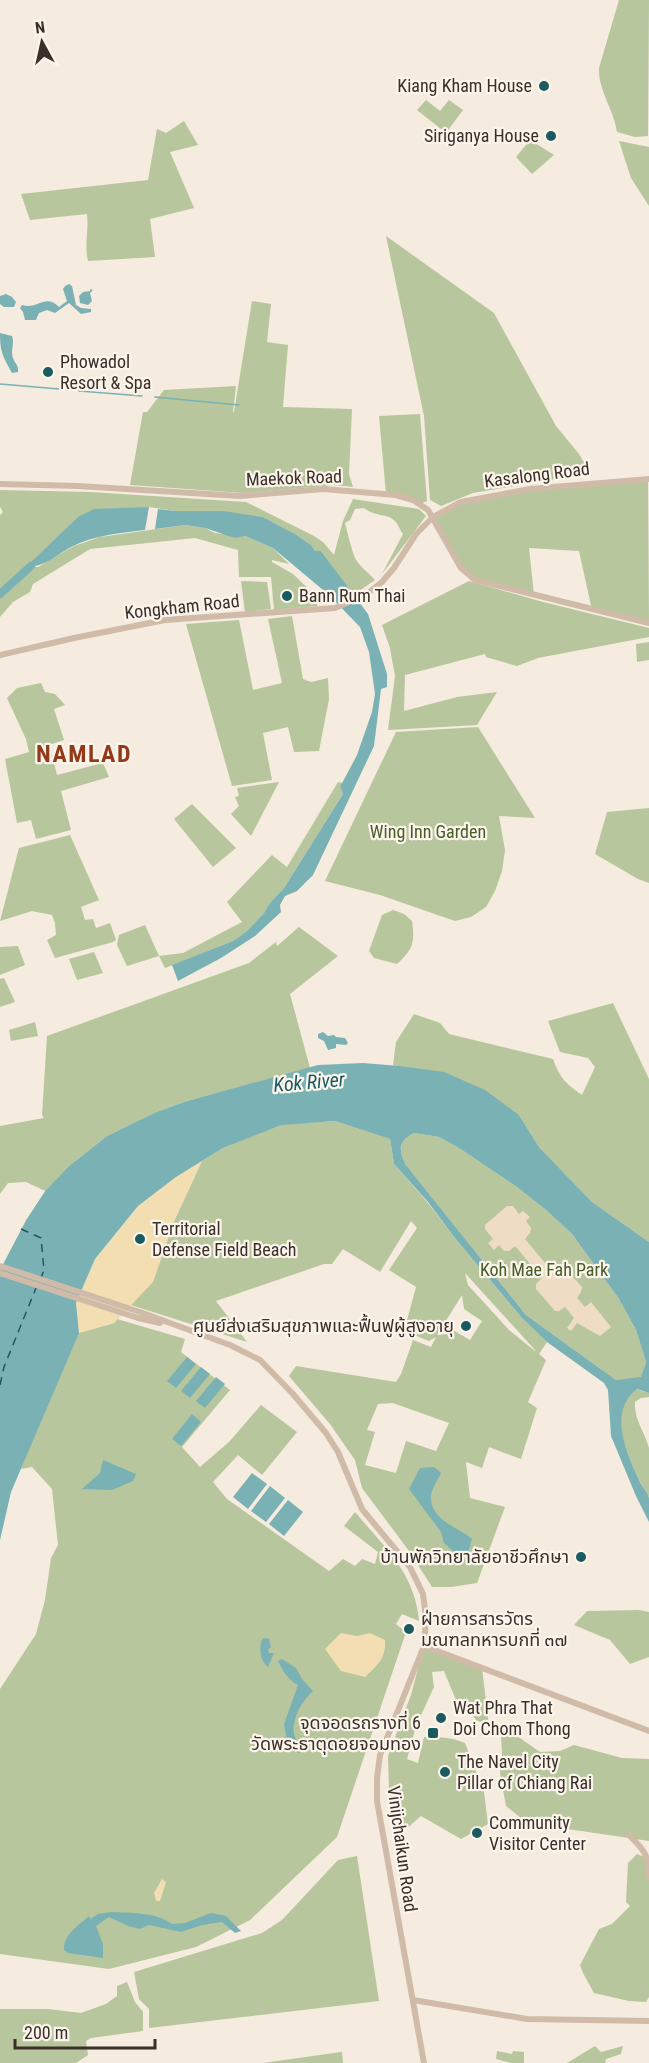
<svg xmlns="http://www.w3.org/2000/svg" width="649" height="2063" viewBox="0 0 649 2063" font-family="'Roboto Condensed','Noto Sans Thai',sans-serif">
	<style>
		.green { fill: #b7c69c; fill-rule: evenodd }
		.sand { fill: #f3deb2 }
		.plaza { fill: #eeddc4 }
		.water { fill: #7ab1b5; fill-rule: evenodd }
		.pier { fill: #f5ebde }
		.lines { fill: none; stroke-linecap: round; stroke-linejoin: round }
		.stream { stroke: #7ab1b5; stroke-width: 1.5 }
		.river { stroke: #7ab1b5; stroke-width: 8 }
		.ferry { stroke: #1a5b61; stroke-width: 1.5; stroke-dasharray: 8 6; stroke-linecap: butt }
		.minor { stroke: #cfbba8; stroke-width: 6 }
		.poi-dot { fill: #1a5b61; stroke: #fcf5ec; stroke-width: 2 }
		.labels { text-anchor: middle; stroke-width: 4.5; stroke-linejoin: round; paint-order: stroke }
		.poi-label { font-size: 18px; fill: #3b2f29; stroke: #fcf5ec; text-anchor: start }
		.street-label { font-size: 18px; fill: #3b2f29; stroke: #fcf5ec }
		.park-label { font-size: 18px; fill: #485c2a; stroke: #fcf5ec }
		.water-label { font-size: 20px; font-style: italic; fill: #1a5b61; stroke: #fcf5ec }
		.district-label { font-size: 24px; font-weight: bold; letter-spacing: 1.5px; fill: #923a1a; stroke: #fcf5ec }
	</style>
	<rect width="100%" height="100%" fill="#f5ebde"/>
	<!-- green -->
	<g class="green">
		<path d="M 619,0 L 649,0 L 648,136 L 635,137 L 617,132 C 614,110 598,90 599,68 Z"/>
		<path d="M 426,100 L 440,111 L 449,100 L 463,110 L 446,133 L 417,110 Z"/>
		<path d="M 184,121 L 198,145 L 170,152 L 194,208 L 150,219 L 155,257 L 88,261 C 84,245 89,230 87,214 L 30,220 L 21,194 L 148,180 L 157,129 L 166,133 Z"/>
		<path d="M 530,140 L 554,155 L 532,174 L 516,157 Z"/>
		<path d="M 619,141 L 649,147 L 649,206 L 631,178 Z"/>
		<path d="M 386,236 L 494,313 L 556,426 L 579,454 L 592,476 L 567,477 L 473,493 L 441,506 L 430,500 L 424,416 Z"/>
		<path d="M 252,301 L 271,304 L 267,342 L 288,345 L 283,407 L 352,409 L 349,474 L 353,487 L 334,485 L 243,493 L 130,485 L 143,412 L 147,412 L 164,390 L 236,386 L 233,412 L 234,412 Z"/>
		<path d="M 420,414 L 427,501 L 420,504 L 386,494 L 379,416 Z"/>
		<path d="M 648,479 L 649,623 L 592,610 L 579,551 L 529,548 L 534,595 L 481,582 L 459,566 L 433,517 L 461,502 L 530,489 Z"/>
		<path d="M 0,490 L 90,492 L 246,502 L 314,536 L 323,542 L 334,555 L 343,521 L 353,499 L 419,509 L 426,516 L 382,574 L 403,534 C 400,530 398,524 395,521 C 387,513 375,517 364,508 L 355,509 L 350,520 L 345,523 C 347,531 352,551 355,558 C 359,566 369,573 375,580 L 353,595 L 321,551 L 315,551 L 311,545 L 295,534 L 263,517 L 175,511 L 149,507 L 78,517 L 28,566 L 38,567 L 74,546 L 100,537 L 185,525 L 205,528 L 215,533 L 245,536 L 273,548 L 289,564 L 272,560 L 272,562 L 293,574 L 319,599 L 317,606 L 274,610 L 271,577 L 239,577 L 238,550 L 195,538 L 90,549 L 33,584 L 30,592 L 13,602 L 0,617 L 0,515 L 3,512 L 0,507 Z"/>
		<path d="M 241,581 L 267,582 L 271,609 L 245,612 Z"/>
		<path d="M 469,581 L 543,602 L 649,628 L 649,637 L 538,658 L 517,666 L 486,657 L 485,654 L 405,675 L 404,711 L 457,697 L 497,692 L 477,725 L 388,730 L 395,676 L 390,648 L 382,625 Z"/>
		<path d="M 292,616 L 303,679 L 311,682 L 328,678 L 329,699 L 319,751 L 294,752 L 288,727 L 263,733 L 272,780 L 232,786 L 186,624 L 239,620 L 253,690 L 282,683 L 268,619 Z"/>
		<path d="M 649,642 L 649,660 L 637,662 L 636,644 Z"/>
		<path d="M 41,683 L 45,692 L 55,694 L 65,705 L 54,709 L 64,740 L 46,746 L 50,746 L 57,775 L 103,763 L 109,777 L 61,791 L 71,830 L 36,839 L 31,820 L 17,823 L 5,759 L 29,752 L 26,739 L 7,698 L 17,688 Z"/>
		<path d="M 478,727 L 535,818 L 499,816 L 505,850 L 502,871 L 495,891 L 486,907 L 471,917 L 455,921 L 380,895 L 325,881 L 396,732 Z"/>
		<path d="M 279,782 L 251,836 L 231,814 L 239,806 L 235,797 L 239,796 L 237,788 Z"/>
		<path d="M 338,782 L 343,783 L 340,787 L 343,794 L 284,888 L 269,904 L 264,913 L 247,931 L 233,941 L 165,968 L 159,956 L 127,966 L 117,945 L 119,935 L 145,925 L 159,956 L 183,953 L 242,922 L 227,902 L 272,855 L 287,867 Z"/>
		<path d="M 192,804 L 236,848 L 213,867 L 174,819 Z"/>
		<path d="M 649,808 L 649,883 L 638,879 L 595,854 L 607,812 Z"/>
		<path d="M 70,835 L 99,900 L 81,907 L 85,920 L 93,919 L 96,928 L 110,923 L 116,940 L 113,942 L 55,958 L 47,940 L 56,935 L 55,923 L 52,915 L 32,911 L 0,921 L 19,848 Z"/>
		<path d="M 393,910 L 404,914 L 412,921 C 415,943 413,949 397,964 L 374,958 L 369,951 L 382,915 Z"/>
		<path d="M 299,927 L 338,956 L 290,994 L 310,1068 L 184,1102 L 154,1113 L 107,1136 L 69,1166 L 45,1191 L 26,1182 L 8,1183 L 0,1194 L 0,1126 L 44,1118 L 42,1115 L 47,1036 L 249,963 L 276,942 L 277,946 Z"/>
		<path d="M 18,946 L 25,965 L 0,975 L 0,947 Z"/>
		<path d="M 94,952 L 103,973 L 77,980 L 69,959 Z"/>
		<path d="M 4,978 L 15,1002 L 0,1007 L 0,979 Z"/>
		<path d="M 613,1003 L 649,1079 L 649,1242 L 592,1202 L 539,1147 L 519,1115 L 393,1065 L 396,1042 L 414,1014 L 440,1023 L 449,1034 L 553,1059 C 560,1078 565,1083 582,1095 L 595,1067 L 588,1058 L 560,1052 L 548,1021 Z"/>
		<path d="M 35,1022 L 38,1036 L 11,1041 L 9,1030 Z"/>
		<path d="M 335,1121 L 390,1139 L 394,1164 L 428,1203 L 454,1237 L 522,1318 L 547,1342 L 539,1354 L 546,1360 L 528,1402 L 537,1408 L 521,1459 L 489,1447 L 482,1468 L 466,1462 L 470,1498 L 505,1507 L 477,1583 L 451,1587 L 432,1587 L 409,1551 L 362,1488 L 355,1460 L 330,1424 L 289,1376 L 296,1366 L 396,1382 L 401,1374 L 413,1340 L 431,1347 L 436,1337 L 429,1341 L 404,1331 L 416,1287 L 389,1270 L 417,1228 L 411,1221 L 380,1272 L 343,1249 L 332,1264 L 324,1264 L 216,1301 L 247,1342 L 131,1305 L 153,1281 L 175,1219 L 202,1161 L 223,1148 L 281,1124 ZM 465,1273 L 535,1350 L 535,1351 L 509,1330 L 468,1285 ZM 462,1295 L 464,1309 L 482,1321 L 470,1340 L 451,1329 L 448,1334 L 437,1335 ZM 393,1403 L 449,1423 L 436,1451 L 406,1441 L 396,1473 L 365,1465 L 375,1432 L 367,1430 L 378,1404 Z"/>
		<path d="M 414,1133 L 439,1137 L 459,1148 L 517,1187 L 546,1210 L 572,1234 L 619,1299 L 636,1330 L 646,1362 L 641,1378 L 616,1380 L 526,1315 L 406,1165 C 398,1150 398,1141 414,1133 Z"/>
		<path d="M 117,1319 L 185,1339 L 181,1352 L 230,1390 L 182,1447 L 200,1467 L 230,1441 L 261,1405 L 297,1432 L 262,1475 L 238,1455 L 213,1482 L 227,1499 L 329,1571 L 343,1559 L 355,1566 L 362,1559 L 375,1564 L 378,1552 L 344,1526 L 355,1512 C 385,1548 415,1573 419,1621 L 402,1614 L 396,1624 L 406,1632 L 337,1837 L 250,1920 L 196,1947 L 109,1969 L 0,1954 L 0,1689 L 36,1634 L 45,1600 L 51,1558 L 58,1545 L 52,1489 L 32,1467 L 21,1469 L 31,1437 L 78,1333 L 114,1323 Z"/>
		<path d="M 636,1389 L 649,1393 L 649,1397 L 641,1398 L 635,1402 C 634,1420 645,1432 649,1448 C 649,1463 649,1482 649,1497 C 637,1478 619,1439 620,1417 C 621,1405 628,1396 636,1389 Z"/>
		<path d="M 638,1610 L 649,1612 L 649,1657 L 630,1664 L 610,1640 L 574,1625 L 587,1611 Z"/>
		<path d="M 424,1646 L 482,1668 L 489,1726 L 476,1720 L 462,1700 L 456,1700 L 444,1671 L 432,1672 L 434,1687 L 416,1726 L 407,1759 L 418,1763 L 424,1737 C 439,1737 451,1737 465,1743 L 484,1792 L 488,1824 L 461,1839 L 421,1816 L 405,1830 L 396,1819 L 389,1789 L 388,1756 L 411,1695 Z"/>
		<path d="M 509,1723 L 517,1736 L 540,1752 L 560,1751 L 574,1745 L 622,1758 L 649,1759 L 649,1841 L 527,1823 L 506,1806 L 500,1773 L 502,1754 L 501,1736 Z"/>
		<path d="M 637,1854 L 649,1859 L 649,1997 L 646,2002 L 629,2001 L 594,1993 L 583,1973 L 580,1965 L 599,1929 L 612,1924 L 630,1906 L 626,1902 L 628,1863 Z"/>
		<path d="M 357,1856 L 379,2001 L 149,2028 L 149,2009 L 139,1999 L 134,1972 L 262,1933 L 282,1920 L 338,1860 Z"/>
		<path d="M 127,1982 L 135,2002 L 143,2012 L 143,2031 L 91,2038 L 86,2041 L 88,2055 L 76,2063 L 0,2063 L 0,2009 L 48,2009 L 81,2013 L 106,2004 L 117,1996 L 117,1986 Z"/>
		<path d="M 595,2046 L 601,2052 L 623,2046 L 621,2054 L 606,2059 L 605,2063 L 567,2063 Z"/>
		<path d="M 497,2051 L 512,2054 L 513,2051 L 524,2052 L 524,2063 L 511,2063 L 496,2059 Z"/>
		<path d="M 342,2052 L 343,2063 L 263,2063 L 341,2052 Z"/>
	</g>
	<!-- sand -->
	<g class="sand">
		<path d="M 202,1161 L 175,1219 L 153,1282 L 114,1323 L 79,1333 L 76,1303 L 95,1259 L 138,1206 L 176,1177 Z"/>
		<path d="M 341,1633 L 357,1636 L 370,1633 L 385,1640 C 386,1658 378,1665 365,1677 L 341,1671 L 325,1649 Z"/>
		<path d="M 162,1879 L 166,1882 L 160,1901 L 156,1901 L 154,1893 Z"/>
	</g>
	<!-- plaza -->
	<path class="plaza" d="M 507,1206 L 513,1206 L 519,1214 L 523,1211 L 530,1217 L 526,1221 L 531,1228 L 530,1233 L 525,1239 L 551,1270 L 557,1265 L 563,1266 L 582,1287 L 581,1292 L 577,1298 L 585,1307 L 591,1302 L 611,1327 L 600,1336 L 577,1323 L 571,1331 L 567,1328 L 574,1318 L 565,1307 L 559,1311 L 555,1311 L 536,1289 L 536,1284 L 542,1278 L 515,1246 L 509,1251 L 504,1251 L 499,1245 L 494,1250 L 488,1243 L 493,1239 L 485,1229 L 485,1225 Z"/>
	<!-- water -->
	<g class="water">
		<path d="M 69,284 L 72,286 L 76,305 L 81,308 L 91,309 L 91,312 L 81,314 L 69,303 L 55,313 L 47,310 L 39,313 L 36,320 L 25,320 L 23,312 L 20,308 L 22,305 C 38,310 45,293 59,307 L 67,301 L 63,289 L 65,286 Z"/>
		<path d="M 90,289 L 93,290 L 90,293 L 92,301 L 88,305 L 80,303 L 79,296 L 83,292 L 90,291 Z"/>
		<path d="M 6,294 L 12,297 L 16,302 L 14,307 L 4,307 L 0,304 L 0,296 Z"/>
		<path d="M 0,333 L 12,336 C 15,344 10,350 13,358 C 15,364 19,365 18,372 L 12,373 C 3,356 0,353 0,333 Z"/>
		<path d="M 149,507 L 145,530 C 121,533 95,535 73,546 C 57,554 45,568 27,566 L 78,517 L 94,509 Z"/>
		<path d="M 158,509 L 175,511 L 223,511 L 263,517 L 295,534 L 311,545 L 315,551 L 321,551 L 368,614 L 387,674 L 387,687 L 381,689 L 374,746 L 313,875 L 297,891 L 285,896 L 280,905 L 281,912 L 255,936 L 221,958 L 178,981 L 172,965 L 233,941 L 247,931 L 264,913 L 269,904 L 284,888 L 343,794 L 340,787 L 357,755 L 372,712 L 375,694 L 369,652 L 360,627 L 329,595 L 273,548 L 245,536 L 235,538 L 205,528 L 185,525 L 155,529 Z"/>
		<path d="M 323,1032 L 328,1036 L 334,1035 L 336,1037 L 345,1038 L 348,1043 L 346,1045 L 336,1044 L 336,1048 L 328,1050 L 324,1041 L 318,1038 L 318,1034 Z"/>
		<path d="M 363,1063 L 399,1066 L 444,1072 L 485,1090 L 519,1115 L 539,1147 L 592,1202 L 649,1242 L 649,1393 L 637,1389 C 607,1412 627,1454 640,1482 C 643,1488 648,1493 649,1498 C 649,1506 649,1514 649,1522 L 636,1496 L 611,1436 L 608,1390 L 604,1383 L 547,1342 L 522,1318 L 454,1237 L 428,1202 L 394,1164 L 390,1139 L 335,1121 L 281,1125 L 223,1148 L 176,1177 L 138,1206 L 95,1259 L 76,1303 L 79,1333 L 11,1492 L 0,1540 L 0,1270 L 26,1220 L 45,1191 L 69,1166 L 107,1136 L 154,1113 L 184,1102 L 318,1065 ZM 414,1133 L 439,1137 L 459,1148 L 517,1187 L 546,1210 L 572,1234 L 619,1299 L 636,1330 L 646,1362 L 641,1377 L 616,1380 L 526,1315 L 406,1165 C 398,1150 398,1141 414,1133 Z"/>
		<path d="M 187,1357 L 196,1364 L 176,1388 L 167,1381 Z"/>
		<path d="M 201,1367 L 210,1374 L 190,1398 L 181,1391 Z"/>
		<path d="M 216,1377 L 225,1384 L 205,1408 L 196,1401 Z"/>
		<path d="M 192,1414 L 201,1422 L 181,1446 L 172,1439 Z"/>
		<path d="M 103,1460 L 136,1474 L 133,1481 L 112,1490 L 82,1489 L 100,1473 Z"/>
		<path d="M 434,1467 L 441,1473 C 438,1479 432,1488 431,1495 C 429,1520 457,1526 472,1539 L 468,1553 L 459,1556 L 444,1543 L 441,1532 L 409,1489 L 420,1468 Z"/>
		<path d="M 252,1473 L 267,1484 L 248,1509 L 233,1497 Z"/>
		<path d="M 270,1486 L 285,1498 L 266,1522 L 251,1511 Z"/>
		<path d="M 288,1500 L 303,1512 L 284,1536 L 269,1524 Z"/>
		<path d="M 263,1638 L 269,1639 L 271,1648 L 268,1649 L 269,1653 L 274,1653 L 268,1667 C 260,1661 258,1647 263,1638 Z"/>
		<path d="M 282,1659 L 296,1668 L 302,1679 L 313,1691 C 302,1701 292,1717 294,1734 C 295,1739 300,1746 303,1751 L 298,1753 L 286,1736 L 284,1724 L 298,1685 C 288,1680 283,1671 278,1661 Z"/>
		<path d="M 111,1912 C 130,1913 156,1912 172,1924 L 185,1923 L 211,1913 L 226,1916 L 241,1931 L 235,1933 L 222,1922 L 202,1925 L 181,1932 L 149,1925 L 140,1929 L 128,1926 L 109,1917 L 96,1926 L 103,1944 L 103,1958 L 68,1953 L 64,1950 C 63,1935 79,1925 89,1916 L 91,1919 L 98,1914 Z"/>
	</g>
	<!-- pier -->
	<path class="pier" d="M 42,1190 L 45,1191 L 26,1220 L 4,1262 L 1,1261 L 23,1218 Z"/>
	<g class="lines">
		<!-- stream -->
		<g class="stream">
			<path d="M 0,384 L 71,390"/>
			<path d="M 79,391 L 142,396"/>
			<path d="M 155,397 L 239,405"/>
		</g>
		<!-- river -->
		<path class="river" d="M 0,594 L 31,566"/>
		<!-- ferry -->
		<g class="ferry">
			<path d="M 21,1229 L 41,1238 L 44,1270 L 41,1278"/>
			<path d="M 0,1385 L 4,1367 L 36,1288"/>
		</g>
		<!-- minor -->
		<g class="minor">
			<path d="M 0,484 L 78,486 L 240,496 L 323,489 L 396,495 L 413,500 L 428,510 L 461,568 L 475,580 L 649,623"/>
			<path d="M 0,655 L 74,638 L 165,620 L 335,608 L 367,594 L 382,582 L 394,568 L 416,534 L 433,517 L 461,502 L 530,489 L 649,479"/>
			<path d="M 0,1266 L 140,1312 L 230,1345 L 260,1360 L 293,1394 L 326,1433 L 338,1452 L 362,1509 L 410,1567 L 423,1594 L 426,1618 L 424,1646 L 380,1755 L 377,1778 L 377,1801 L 424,2063"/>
			<path d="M 0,1273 L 138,1318 L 160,1323"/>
			<path d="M 424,1646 L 649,1731"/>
			<path d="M 628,1834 C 643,1849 649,1854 649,1876"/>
			<path d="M 413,2000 L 527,2019 L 649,2021"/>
		</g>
	</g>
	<!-- markers -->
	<g class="poi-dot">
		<circle cx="544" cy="86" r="6"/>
		<circle cx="551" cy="136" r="6"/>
		<circle cx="48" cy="372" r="6"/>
		<circle cx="287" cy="596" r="6"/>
		<circle cx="140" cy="1239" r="6"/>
		<circle cx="466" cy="1326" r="6"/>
		<circle cx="581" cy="1557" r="6"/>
		<circle cx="409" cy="1629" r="6"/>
		<circle cx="441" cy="1718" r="6"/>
		<rect x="427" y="1727" width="12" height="12" rx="3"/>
		<circle cx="445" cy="1772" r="6"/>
		<circle cx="477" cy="1833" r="6"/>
	</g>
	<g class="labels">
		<!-- poi labels -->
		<g class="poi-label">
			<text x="532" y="92" text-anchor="end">Kiang Kham House</text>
			<text x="539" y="142" text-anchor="end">Siriganya House</text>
			<text x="60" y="368">Phowadol<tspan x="60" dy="21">Resort &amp; Spa</tspan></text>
			<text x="299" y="602">Bann Rum Thai</text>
			<text x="152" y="1235">Territorial<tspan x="152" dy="21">Defense Field Beach</tspan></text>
			<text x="454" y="1332" text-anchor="end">ศูนย์ส่งเสริมสุขภาพและฟื้นฟูผู้สูงอายุ</text>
			<text x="569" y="1563" text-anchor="end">บ้านพักวิทยาลัยอาชีวศึกษา</text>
			<text x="421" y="1625">ฝ่ายการสารวัตร<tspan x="421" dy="21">มณฑลทหารบกที่ ๓๗</tspan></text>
			<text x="453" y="1714">Wat Phra That<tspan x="453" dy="21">Doi Chom Thong</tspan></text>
			<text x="421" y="1729" text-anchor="end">จุดจอดรถรางที่ 6<tspan x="421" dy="21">วัดพระธาตุดอยจอมทอง</tspan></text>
			<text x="457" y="1768">The Navel City<tspan x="457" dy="21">Pillar of Chiang Rai</tspan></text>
			<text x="489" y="1829">Community<tspan x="489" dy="21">Visitor Center</tspan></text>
		</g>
		<!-- street labels -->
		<g class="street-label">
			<text transform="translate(537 475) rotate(-7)" y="6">Kasalong Road</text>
			<text transform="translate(294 478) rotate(-2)" y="6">Maekok Road</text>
			<text transform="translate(182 607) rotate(-6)" y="6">Kongkham Road</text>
			<text transform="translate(402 1849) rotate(82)" y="6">Vinijchaikun Road</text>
		</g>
		<!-- park labels -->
		<g class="park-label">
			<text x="428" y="838">Wing Inn Garden</text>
			<text x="544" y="1276">Koh Mae Fah Park</text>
		</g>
		<!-- water labels -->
		<g class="water-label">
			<text transform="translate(309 1082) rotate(-5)" y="7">Kok River</text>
		</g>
		<!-- district labels -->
		<g class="district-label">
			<text x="84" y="762">NAMLAD</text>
		</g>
	</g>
	<!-- north arrow -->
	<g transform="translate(42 42) rotate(352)" stroke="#fcf5ec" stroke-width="4.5" paint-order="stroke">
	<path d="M0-4.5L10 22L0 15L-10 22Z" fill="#3b2f29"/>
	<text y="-9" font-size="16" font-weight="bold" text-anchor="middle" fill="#3b2f29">N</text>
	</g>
	<!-- scale -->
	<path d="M15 2039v9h140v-9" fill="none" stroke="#3b2f29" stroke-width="3"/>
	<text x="24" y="2039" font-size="18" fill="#3b2f29" stroke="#fcf5ec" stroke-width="4.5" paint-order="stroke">200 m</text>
</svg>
